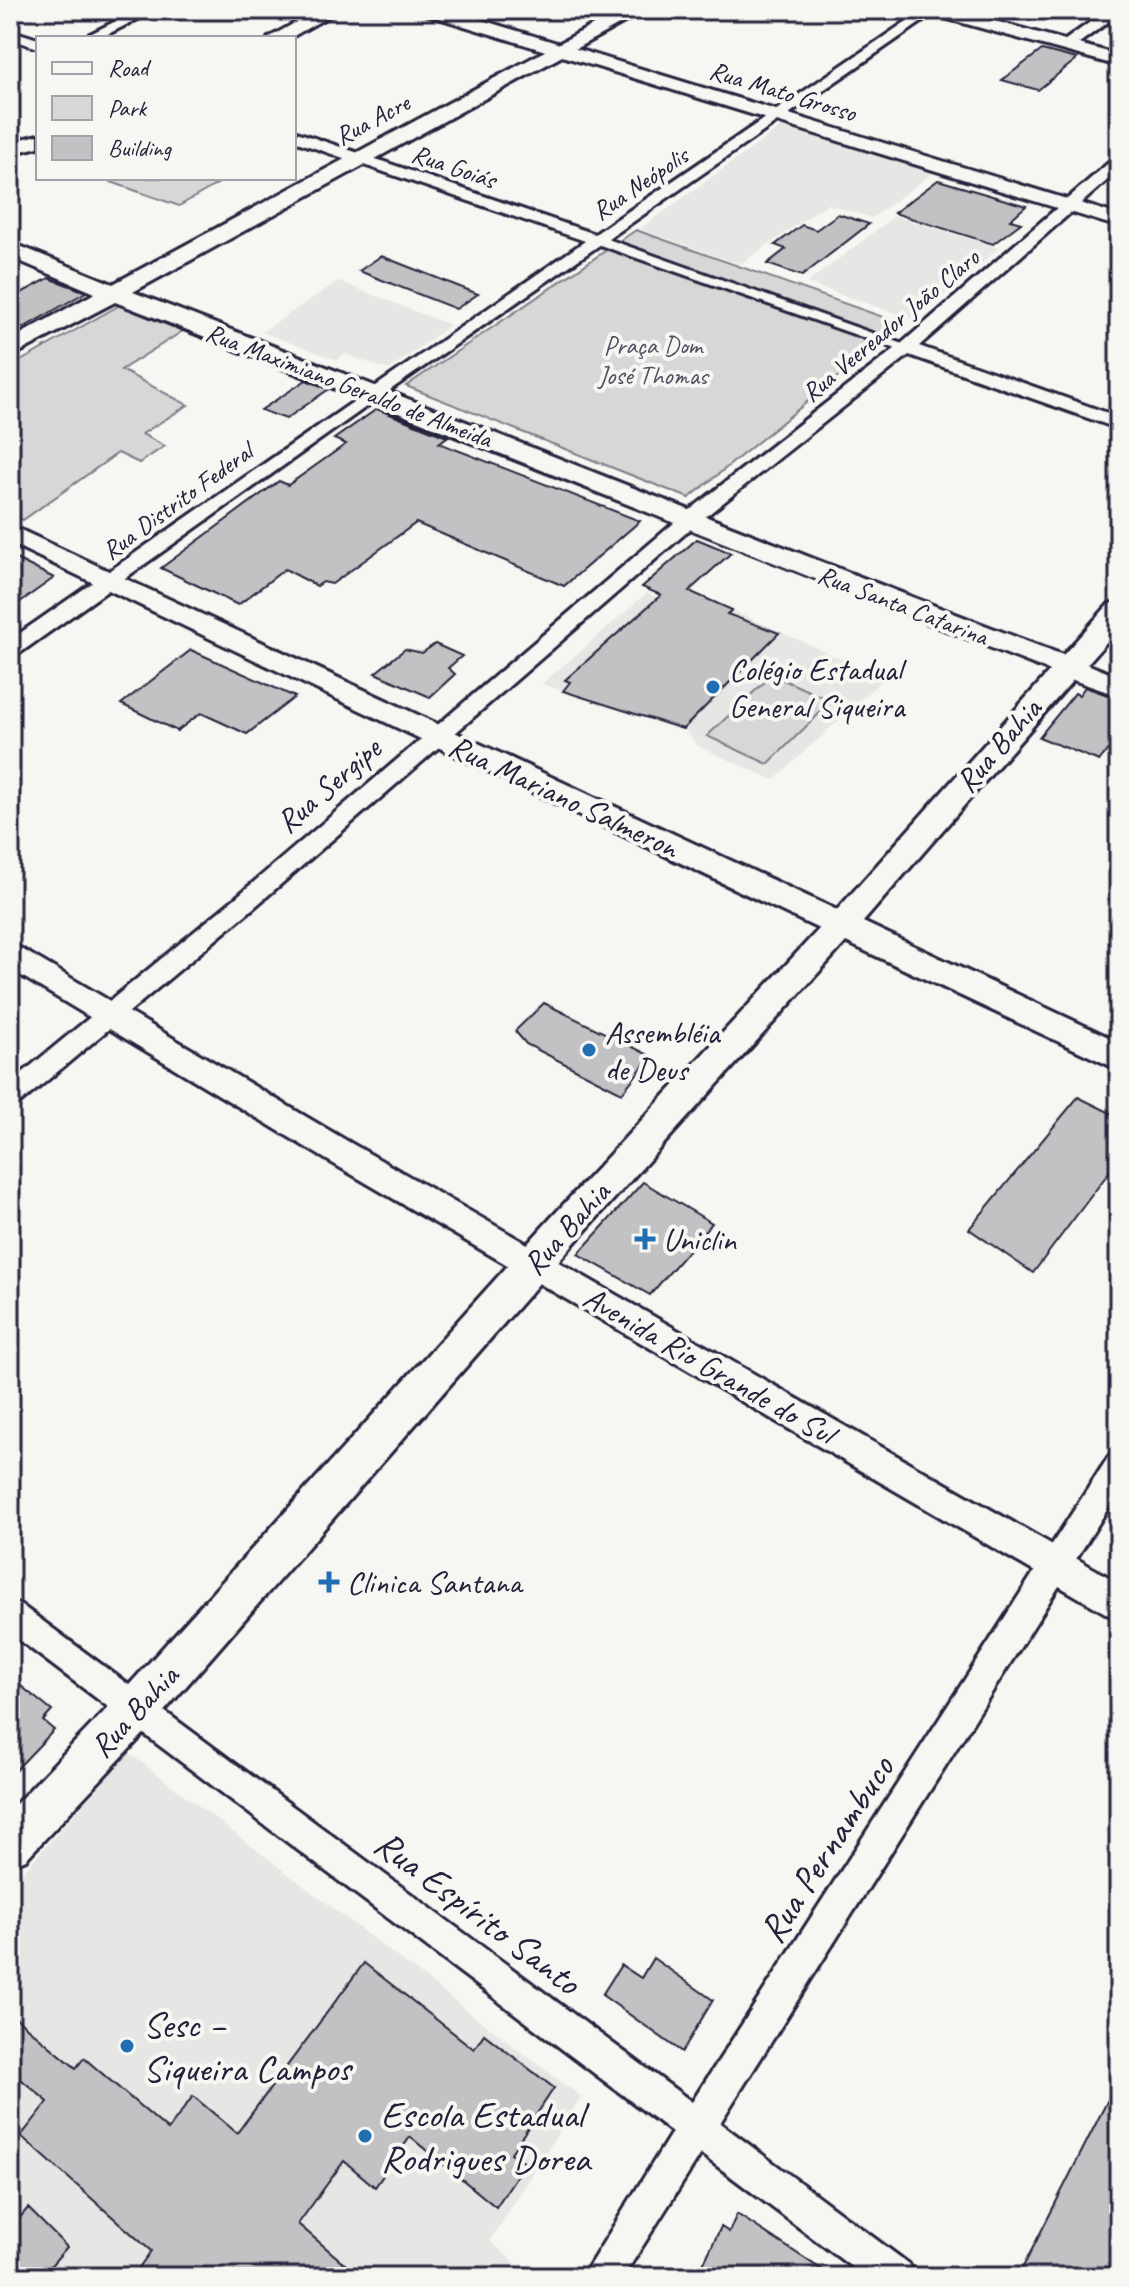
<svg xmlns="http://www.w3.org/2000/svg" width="1129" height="2287" viewBox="0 0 1129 2287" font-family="Caveat,sans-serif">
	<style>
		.built { fill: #e6e6e4 }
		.green { fill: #d7d7d7; stroke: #7c7c89; stroke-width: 2 }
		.building { fill: #c2c2c4; stroke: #22223b; stroke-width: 2 }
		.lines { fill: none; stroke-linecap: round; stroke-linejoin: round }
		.pedestrian-casing { stroke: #22223b; stroke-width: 6 }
		.minor-casing { stroke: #22223b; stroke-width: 6 }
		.tertiary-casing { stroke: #22223b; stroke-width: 6 }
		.secondary-casing { stroke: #22223b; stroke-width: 6 }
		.pedestrian { fill: #f6f6f2; fill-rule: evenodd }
		.minor { fill: #f6f6f2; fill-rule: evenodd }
		.tertiary { fill: #f6f6f2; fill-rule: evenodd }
		.secondary { fill: #f6f6f2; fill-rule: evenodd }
		.poi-dot { fill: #1f6fb2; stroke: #f6f6f2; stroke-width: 3 }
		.labels { text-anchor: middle; stroke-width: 8; stroke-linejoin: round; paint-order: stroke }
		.far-street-label { font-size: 26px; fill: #22223b; stroke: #f6f6f2 }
		.far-park-label { font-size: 26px; fill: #4f4f62; stroke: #f6f6f2 }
		.poi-label { font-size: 32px; fill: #22223b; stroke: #f6f6f2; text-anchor: start }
		.street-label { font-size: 32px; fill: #22223b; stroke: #f6f6f2 }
		.near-street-label { font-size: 38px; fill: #22223b; stroke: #f6f6f2 }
		.near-poi-label { font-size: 38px; fill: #22223b; stroke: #f6f6f2; text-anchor: start }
	</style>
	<rect width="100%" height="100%" fill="#f6f6f2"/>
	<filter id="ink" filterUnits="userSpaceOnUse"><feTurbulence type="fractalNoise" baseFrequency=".0125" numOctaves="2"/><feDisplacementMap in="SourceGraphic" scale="16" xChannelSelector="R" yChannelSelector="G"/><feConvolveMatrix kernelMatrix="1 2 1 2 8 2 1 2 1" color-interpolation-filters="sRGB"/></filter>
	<g filter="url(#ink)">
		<!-- built -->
		<g class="built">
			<path d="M 784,125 L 934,172 L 872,218 L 827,204 L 740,264 L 640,229 Z"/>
			<path d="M 895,216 L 999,248 L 915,320 L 807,283 Z"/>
			<path d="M 338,281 L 450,325 L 389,370 L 345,354 L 337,360 L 262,332 Z"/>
			<path d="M 689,591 L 884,678 L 774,780 L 698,746 L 683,728 L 542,684 L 647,593 L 674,604 Z"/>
			<path d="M 129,1753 L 581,2097 L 490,2241 L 532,2277 L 10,2277 L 10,1886 Z"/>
		</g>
		<!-- green -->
		<g class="green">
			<path d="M 118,178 L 218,178 L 224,180 L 179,206 L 111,182 Z"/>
			<path d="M 636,230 L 903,324 L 689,498 L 406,386 Z"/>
			<path d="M 120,305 L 183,331 L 121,370 L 188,405 L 142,434 L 165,446 L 139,463 L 118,453 L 23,520 L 10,514 L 10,367 Z"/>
			<path d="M 772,675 L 832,701 L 768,764 L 707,736 Z"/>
		</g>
		<!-- building -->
		<g class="building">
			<path d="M 1042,50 L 1077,59 L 1038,90 L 1002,80 Z"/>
			<path d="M 938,180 L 1026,206 L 1010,220 L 1021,223 L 993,244 L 894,213 Z"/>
			<path d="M 838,214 L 869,224 L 802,276 L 767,264 L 786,249 L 775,245 L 802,225 L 816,230 Z"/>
			<path d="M 381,256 L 478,294 L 456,309 L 359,271 Z"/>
			<path d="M 49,278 L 86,292 L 23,328 L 10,322 L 10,299 Z"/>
			<path d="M 306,380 L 329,389 L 286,419 L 261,410 Z"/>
			<path d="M 377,409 L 447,437 L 439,443 L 640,521 L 564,586 L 416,523 L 332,584 L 323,582 L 317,586 L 285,569 L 238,605 L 161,568 L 279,481 L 288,485 L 346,444 L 334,439 Z"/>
			<path d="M 697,539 L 731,553 L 689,591 L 732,610 L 727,614 L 779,633 L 683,729 L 563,691 L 570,682 L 565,680 L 661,595 L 642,587 Z"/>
			<path d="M 10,556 L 54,578 L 10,609 Z"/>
			<path d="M 435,644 L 462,656 L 448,668 L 455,674 L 430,697 L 375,673 L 405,649 L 422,653 Z"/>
			<path d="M 191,650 L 295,697 L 247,734 L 201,713 L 177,731 L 121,704 Z"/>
			<path d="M 1085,687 L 1119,699 L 1119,736 L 1099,761 L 1039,737 L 1075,693 L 1079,695 Z"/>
			<path d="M 544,1003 L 651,1056 L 622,1093 L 526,1044 L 515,1031 Z"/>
			<path d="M 1078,1097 L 1119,1117 L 1119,1159 L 1033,1273 L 969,1229 Z"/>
			<path d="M 643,1182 L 712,1223 L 650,1295 L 578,1254 Z"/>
			<path d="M 10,1677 L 52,1711 L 43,1721 L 54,1730 L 10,1776 Z"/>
			<path d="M 653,1958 L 713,2000 L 682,2052 L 602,1995 L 621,1965 L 641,1978 Z"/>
			<path d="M 364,1963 L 474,2049 L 484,2034 L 554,2088 L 511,2153 L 525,2163 L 496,2207 L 410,2137 L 375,2187 L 344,2161 L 298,2224 L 360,2277 L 132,2277 L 151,2251 L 21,2136 L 48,2102 L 10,2070 L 10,2013 L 76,2068 L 84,2058 L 168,2130 L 193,2096 L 237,2133 Z"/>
			<path d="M 1119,2078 L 1119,2277 L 1018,2277 Z"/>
			<path d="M 28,2208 L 67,2247 L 41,2277 L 10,2277 L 10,2229 Z"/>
			<path d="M 737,2214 L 833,2277 L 697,2277 L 721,2227 L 729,2232 Z"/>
		</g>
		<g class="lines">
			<!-- pedestrian casing -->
			<g class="pedestrian-casing">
				<path id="pedestrian" d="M 594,237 L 602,237 L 914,348 L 902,351 L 594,243 Z"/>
			</g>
			<!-- minor casing -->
			<g class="minor-casing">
				<g id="minor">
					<path d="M 138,10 L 156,10 L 100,38 L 82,38 Z"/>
					<path d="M 923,10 L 939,10 L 380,397 L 17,655 L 10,656 L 10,640 L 585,241 L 294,141 L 294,131 L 595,234 Z"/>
					<path d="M 1107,10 L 1119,10 L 1119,14 L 1071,49 L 1061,49 L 1061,43 Z"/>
					<path d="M 10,30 L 38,39 L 38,48 L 10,39 Z"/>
					<path d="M 1119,157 L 1119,170 L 919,346 L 1119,417 L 1119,429 L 909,355 L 695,525 L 250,911 L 19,1104 L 10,1107 L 10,1083 L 234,899 L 681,517 L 901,344 L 1113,159 Z"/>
					<path d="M 1119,1452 L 1119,1491 L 720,2123 L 909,2264 L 915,2277 L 865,2277 L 701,2154 L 623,2277 L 582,2277 L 672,2132 L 10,1633 L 10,1601 L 21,1605 L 692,2102 L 1109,1456 Z"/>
				</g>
			</g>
			<!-- tertiary casing -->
			<g class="tertiary-casing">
				<g id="tertiary">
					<path d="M 318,10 L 340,10 L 290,38 L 268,38 Z"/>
					<path d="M 422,10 L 449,10 L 1119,215 L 1119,227 L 425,14 Z"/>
					<path d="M 927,10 L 955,10 L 1119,55 L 1119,66 L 930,14 Z"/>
					<path d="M 38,135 L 38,147 L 10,154 L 10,142 Z"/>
					<path d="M 10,944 L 20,948 L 349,1142 L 1119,1583 L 1119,1621 L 327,1160 L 10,969 Z"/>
				</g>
			</g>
			<!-- secondary casing -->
			<g class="secondary-casing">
				<path id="secondary" d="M 621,10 L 646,10 L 133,292 C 444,411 752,537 1063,655 L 1109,604 L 1119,601 L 1119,628 L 1087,664 L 1119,677 L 1119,696 L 1073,680 L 863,922 L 1119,1042 L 1119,1070 L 846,942 L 576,1241 L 153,1724 L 26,1859 L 10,1866 L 10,1810 L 121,1694 L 550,1219 L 819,929 L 10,543 L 10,525 L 837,910 L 1050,671 C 737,550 427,422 115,302 L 10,357 L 10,340 L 95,293 L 10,257 L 10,242 L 113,284 Z"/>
			</g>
			<!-- pedestrian -->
			<use href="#pedestrian" class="pedestrian"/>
			<!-- minor -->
			<use href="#minor" class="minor"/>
			<!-- tertiary -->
			<use href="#tertiary" class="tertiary"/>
			<!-- secondary -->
			<use href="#secondary" class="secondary"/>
		</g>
	</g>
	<!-- markers -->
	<g class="poi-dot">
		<circle cx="713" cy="687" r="8"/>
		<circle cx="589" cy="1050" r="8"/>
		<path d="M641 1227h8v8h8v8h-8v8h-8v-8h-8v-8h8z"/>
		<path d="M325 1570h8v8h8v8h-8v8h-8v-8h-8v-8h8z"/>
		<circle cx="127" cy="2046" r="8"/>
		<circle cx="365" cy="2136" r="8"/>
	</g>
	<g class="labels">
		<!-- far-street labels -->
		<g class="far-street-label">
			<text transform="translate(783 91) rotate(17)" y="9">Rua Mato Grosso</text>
			<text transform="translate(372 119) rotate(-28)" y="9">Rua Acre</text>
			<text transform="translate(454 166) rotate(19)" y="9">Rua Goiás</text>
			<text transform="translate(640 183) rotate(-34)" y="9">Rua Neópolis</text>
			<text transform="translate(890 325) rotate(-40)" y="9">Rua Veereador João Claro</text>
			<text transform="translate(349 385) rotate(21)" y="9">Rua Maximiano Geraldo de Almeida</text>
			<text transform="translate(177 501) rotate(-36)" y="9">Rua Distrito Federal</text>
			<text transform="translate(903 605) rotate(21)" y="9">Rua Santa Catarina</text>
		</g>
		<!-- far-park labels -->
		<g class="far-park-label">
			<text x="653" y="354">Praça Dom<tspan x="653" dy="30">José Thomas</tspan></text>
		</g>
		<!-- poi labels -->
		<g class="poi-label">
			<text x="729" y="680">Colégio Estadual<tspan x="729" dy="37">General Siqueira</tspan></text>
			<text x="605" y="1043">Assembléia<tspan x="605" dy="37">de Deus</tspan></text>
			<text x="663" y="1250">Uniclin</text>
			<text x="347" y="1593">Clinica Santana</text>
		</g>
		<!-- street labels -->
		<g class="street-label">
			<text transform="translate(998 745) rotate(-49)" y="11">Rua Bahia</text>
			<text transform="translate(328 785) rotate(-41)" y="11">Rua Sergipe</text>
			<text transform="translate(564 796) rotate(25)" y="11">Rua Mariano Salmeron</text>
			<text transform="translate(566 1228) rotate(-48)" y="11">Rua Bahia</text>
			<text transform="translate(709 1365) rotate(30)" y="11">Avenida Rio Grande do Sul</text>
			<text transform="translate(134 1711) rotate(-47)" y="11">Rua Bahia</text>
		</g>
		<!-- near-street labels -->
		<g class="near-street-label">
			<text transform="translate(826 1849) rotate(-57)" y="13">Rua Pernambuco</text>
			<text transform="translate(478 1912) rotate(37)" y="13">Rua Espírito Santo</text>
		</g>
		<!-- near-poi labels -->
		<g class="near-poi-label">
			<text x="143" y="2037">Sesc –<tspan x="143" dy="44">Siqueira Campos</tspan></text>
			<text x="381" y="2127">Escola Estadual<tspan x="381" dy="44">Rodrigues Dorea</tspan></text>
		</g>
	</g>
	<!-- margin -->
	<rect width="1129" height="2287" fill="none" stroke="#f6f6f2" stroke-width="40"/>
	<rect x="20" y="20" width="1089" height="2247" fill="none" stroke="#22223b" stroke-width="3" filter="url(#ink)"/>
	<!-- legend -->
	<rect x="36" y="36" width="260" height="144" fill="#f6f6f2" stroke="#a1a1a9" stroke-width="2"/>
	<rect x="52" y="62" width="40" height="12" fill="#f6f6f2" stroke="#a1a1a9" stroke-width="2"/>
	<text x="108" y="76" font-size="24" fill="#22223b">Road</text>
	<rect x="52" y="96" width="40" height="24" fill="#d7d7d7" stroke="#a1a1a9" stroke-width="2"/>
	<text x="108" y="116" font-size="24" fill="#22223b">Park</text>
	<rect x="52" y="136" width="40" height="24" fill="#c2c2c4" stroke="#a1a1a9" stroke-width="2"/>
	<text x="108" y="156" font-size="24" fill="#22223b">Building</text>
</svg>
